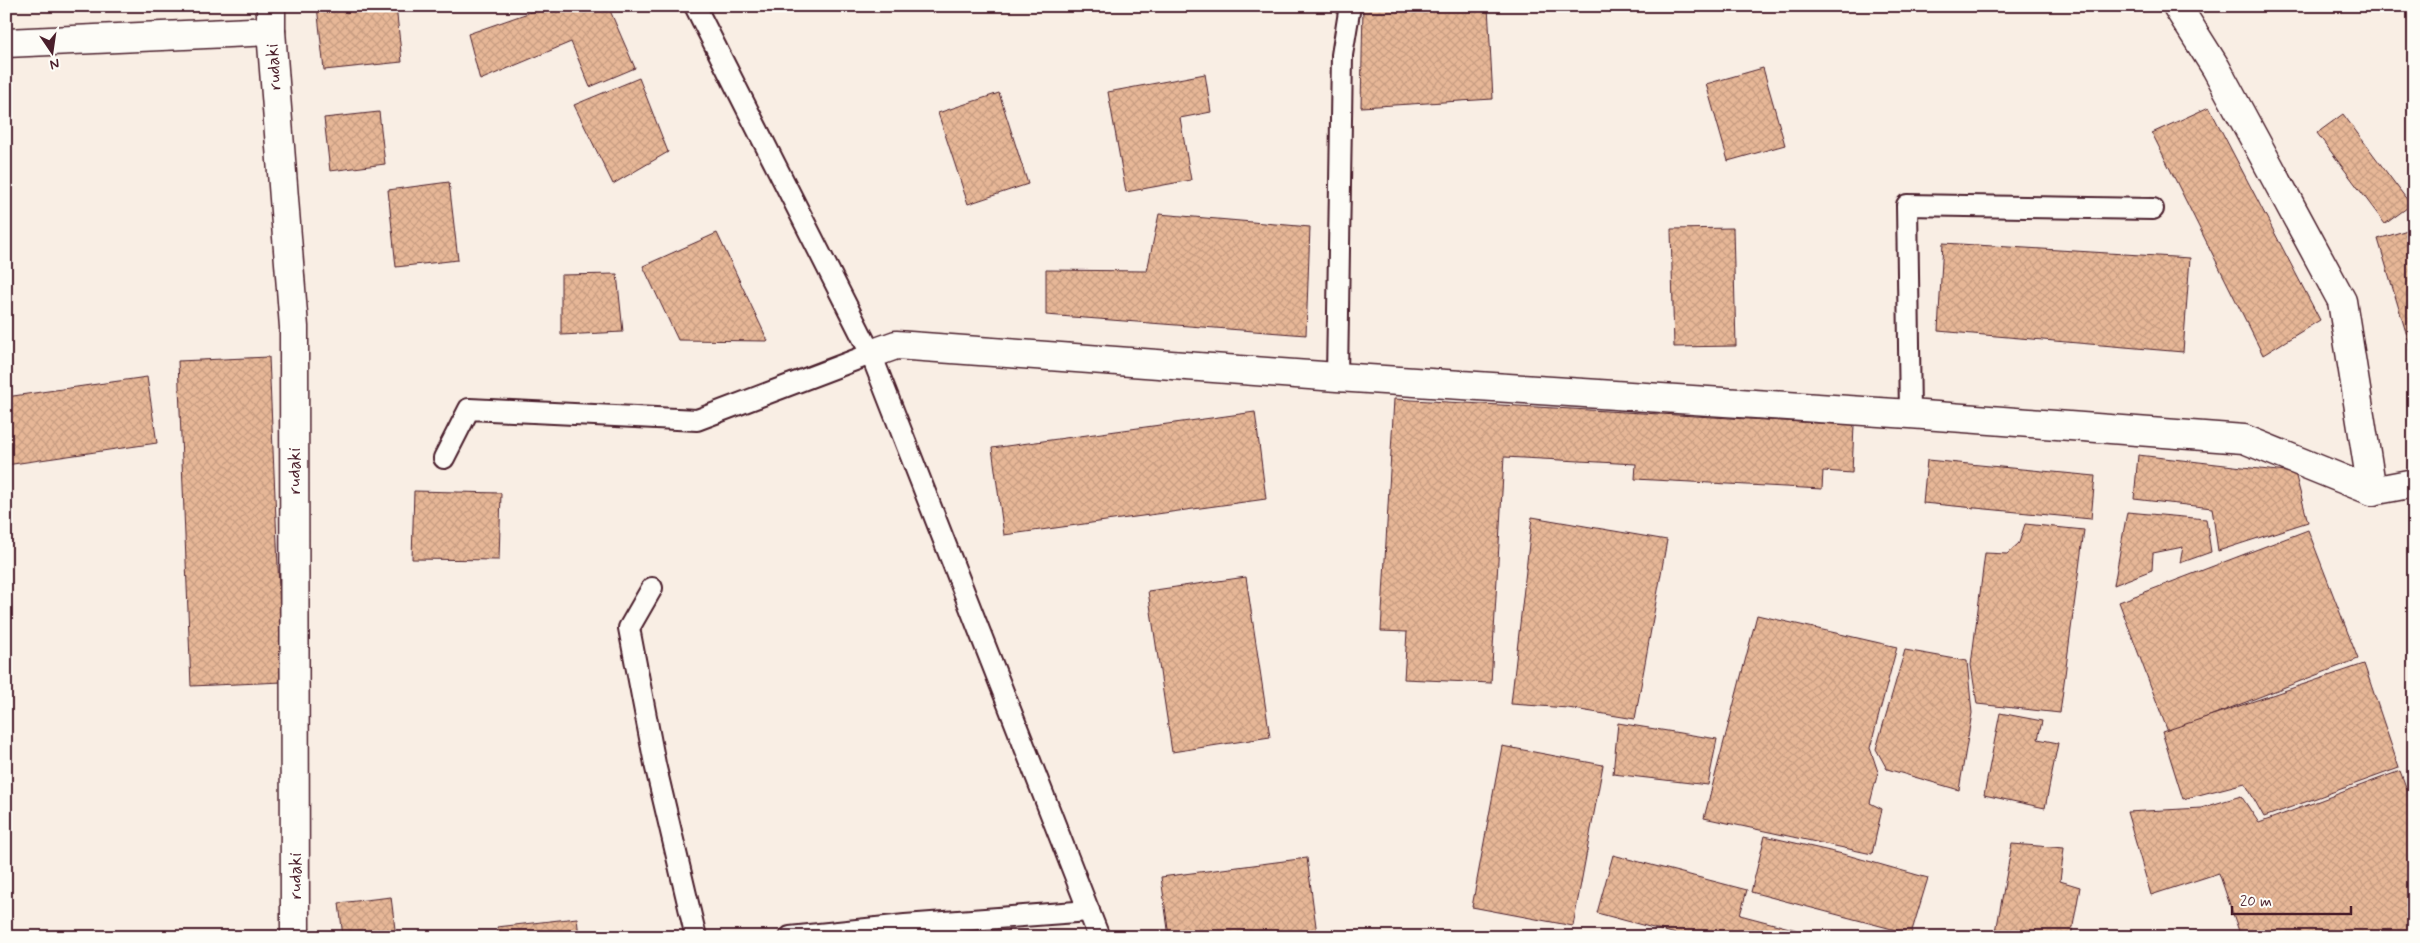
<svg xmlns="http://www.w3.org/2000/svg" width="2420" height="943" viewBox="0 0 2420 943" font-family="Mynerve,sans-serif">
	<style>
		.building { fill: url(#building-cross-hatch); stroke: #4a1f2b }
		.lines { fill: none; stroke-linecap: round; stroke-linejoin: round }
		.lane-casing { stroke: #4a1f2b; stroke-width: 24 }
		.street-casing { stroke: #4a1f2b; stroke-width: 31 }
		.lane { stroke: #fdfcf7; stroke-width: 20 }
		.street { stroke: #fdfcf7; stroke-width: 28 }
		.labels { text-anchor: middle; stroke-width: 4; stroke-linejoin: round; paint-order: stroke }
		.street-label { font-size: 18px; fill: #4a1f2b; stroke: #fdfcf7 }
	</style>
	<defs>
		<pattern id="building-cross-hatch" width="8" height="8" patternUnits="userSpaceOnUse" patternTransform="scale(1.25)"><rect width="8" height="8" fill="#e7b797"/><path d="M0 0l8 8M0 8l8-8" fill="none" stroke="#c89d82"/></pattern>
	</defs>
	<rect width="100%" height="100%" fill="#f9eee4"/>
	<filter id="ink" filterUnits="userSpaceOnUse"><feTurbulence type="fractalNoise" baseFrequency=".02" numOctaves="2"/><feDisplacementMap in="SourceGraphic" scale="10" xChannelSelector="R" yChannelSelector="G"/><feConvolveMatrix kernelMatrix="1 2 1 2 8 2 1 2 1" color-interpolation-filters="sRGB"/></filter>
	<g filter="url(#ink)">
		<!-- building -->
		<g class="building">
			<path d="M 6,6 L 17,6 L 17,8 L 6,9 Z"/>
			<path d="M 317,6 L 396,6 L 402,62 L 324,70 Z"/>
			<path d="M 548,6 L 608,6 L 635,68 L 590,87 L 571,42 L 480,80 L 468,34 Z"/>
			<path d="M 1363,6 L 1488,6 L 1493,99 L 1361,107 Z"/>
			<path d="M 1763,68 L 1785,145 L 1728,161 L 1706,84 Z"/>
			<path d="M 1205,74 L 1211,112 L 1180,118 L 1191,180 L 1126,192 L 1108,92 Z"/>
			<path d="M 639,78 L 668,152 L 613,184 L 574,105 Z"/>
			<path d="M 999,93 L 1028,184 L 968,204 L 938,113 Z"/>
			<path d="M 2209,107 L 2320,320 L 2263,355 L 2152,133 Z"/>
			<path d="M 379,112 L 385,164 L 330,171 L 324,118 Z"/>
			<path d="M 2343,114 L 2411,205 L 2385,224 L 2317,133 Z"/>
			<path d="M 449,182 L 458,260 L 396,267 L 388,190 Z"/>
			<path d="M 1159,214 L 1310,227 L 1306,335 L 1046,315 L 1046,270 L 1147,271 Z"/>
			<path d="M 1733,228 L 1736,346 L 1674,347 L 1671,229 Z"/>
			<path d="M 2414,228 L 2414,359 L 2378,239 Z"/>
			<path d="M 717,233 L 768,341 L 678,340 L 643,266 Z"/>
			<path d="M 1943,243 L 2190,258 L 2183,352 L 1938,331 Z"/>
			<path d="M 617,274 L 623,332 L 561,335 L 561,275 Z"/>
			<path d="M 269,357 L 283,682 L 191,686 L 178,361 Z"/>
			<path d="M 147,377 L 157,443 L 6,465 L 6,397 Z"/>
			<path d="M 1394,399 L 1854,425 L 1852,473 L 1823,471 L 1822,489 L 1635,479 L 1636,464 L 1504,457 L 1491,683 L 1404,679 L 1407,632 L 1381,631 Z"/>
			<path d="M 1255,412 L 1266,499 L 1004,535 L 992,448 Z"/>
			<path d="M 2138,455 L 2295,473 L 2308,522 L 2218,551 L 2212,508 L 2134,499 Z"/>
			<path d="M 1927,460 L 2095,476 L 2091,519 L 1923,503 Z"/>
			<path d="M 414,491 L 501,493 L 499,560 L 412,559 Z"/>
			<path d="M 2127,512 L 2206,519 L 2211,552 L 2180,563 L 2183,547 L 2153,553 L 2152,570 L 2114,585 Z"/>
			<path d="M 1532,517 L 1667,540 L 1635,719 L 1568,708 L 1511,704 Z"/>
			<path d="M 2025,524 L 2084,530 L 2060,713 L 1977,704 L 1971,665 L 1985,553 L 2007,554 L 2019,543 Z"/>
			<path d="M 2308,530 L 2358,659 L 2168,732 L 2119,602 Z"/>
			<path d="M 1246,577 L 1270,737 L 1172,752 L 1148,591 Z"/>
			<path d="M 1757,615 L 1897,647 L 1870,748 L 1878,772 L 1870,803 L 1882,809 L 1872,854 L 1704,818 Z"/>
			<path d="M 1905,650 L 1967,661 L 1972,713 L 1959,790 L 1887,769 L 1876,749 Z"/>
			<path d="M 2364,664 L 2399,768 L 2264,817 L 2245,783 L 2183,799 L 2162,732 Z"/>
			<path d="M 2000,713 L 2042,721 L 2038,739 L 2058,743 L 2045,808 L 1984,795 Z"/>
			<path d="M 1618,723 L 1717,739 L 1708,785 L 1613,774 Z"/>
			<path d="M 1502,746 L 1603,765 L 1573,926 L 1472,907 Z"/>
			<path d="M 2400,771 L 2414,808 L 2414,937 L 2241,937 L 2219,873 L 2151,895 L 2127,812 L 2201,808 L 2241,796 L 2259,823 Z"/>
			<path d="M 1765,836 L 1847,855 L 1928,878 L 1911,934 L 1751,892 Z"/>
			<path d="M 2012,844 L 2064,848 L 2060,881 L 2080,887 L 2071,937 L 1995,937 Z"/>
			<path d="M 1613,855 L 1747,890 L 1740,915 L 1797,930 L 1795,937 L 1687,937 L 1597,913 Z"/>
			<path d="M 1307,858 L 1317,934 L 1292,937 L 1169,937 L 1161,877 Z"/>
			<path d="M 391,897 L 396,937 L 343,937 L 339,903 Z"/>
			<path d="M 577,918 L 579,937 L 499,937 L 497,927 Z"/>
		</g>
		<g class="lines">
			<!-- lane casing -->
			<g class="lane-casing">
				<g id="lane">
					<path d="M 695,6 L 871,354 L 1099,937"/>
					<path d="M 1337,377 L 1342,55 L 1350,6"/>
					<path d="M 1910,414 L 1907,205 L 2153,209"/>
					<path d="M 444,458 L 469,409 L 697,420 L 871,354"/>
					<path d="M 652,588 L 629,628 L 655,764 L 696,937"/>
					<path d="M 790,937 L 905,925 L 1089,911"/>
				</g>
			</g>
			<!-- street casing -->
			<g class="street-casing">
				<g id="street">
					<path d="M 271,6 L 271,31 L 294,327 L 295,937"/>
					<path d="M 2177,6 L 2216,68 L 2342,301 L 2372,491"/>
					<path d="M 6,43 L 271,31"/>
					<path d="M 871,354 L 896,345 L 1337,377 L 1910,414 L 2244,439 L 2372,491 L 2414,483"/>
				</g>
			</g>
			<!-- lane -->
			<use href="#lane" class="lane"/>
			<!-- street -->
			<use href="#street" class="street"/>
		</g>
	</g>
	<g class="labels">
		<!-- street labels -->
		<g class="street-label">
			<text transform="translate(273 67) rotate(-94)" y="6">rudaki</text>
			<text transform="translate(294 471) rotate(-90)" y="6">rudaki</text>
			<text transform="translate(295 876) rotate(-90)" y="6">rudaki</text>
		</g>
	</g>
	<!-- margin -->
	<rect width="2420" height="943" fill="none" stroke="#fdfcf7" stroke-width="25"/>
	<rect x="12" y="12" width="2395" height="918" fill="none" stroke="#4a1f2b" stroke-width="2" filter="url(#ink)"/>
	<!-- north arrow -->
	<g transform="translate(52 52) rotate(167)" stroke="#fdfcf7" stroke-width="4" paint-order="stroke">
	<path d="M0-4L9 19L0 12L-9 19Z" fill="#4a1f2b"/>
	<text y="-8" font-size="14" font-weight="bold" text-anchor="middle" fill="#4a1f2b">N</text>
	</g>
	<!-- scale -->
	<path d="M2232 906v8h119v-8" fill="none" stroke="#4a1f2b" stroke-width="2.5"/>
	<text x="2240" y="906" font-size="15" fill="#4a1f2b" stroke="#fdfcf7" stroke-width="4" paint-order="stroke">20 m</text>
</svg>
